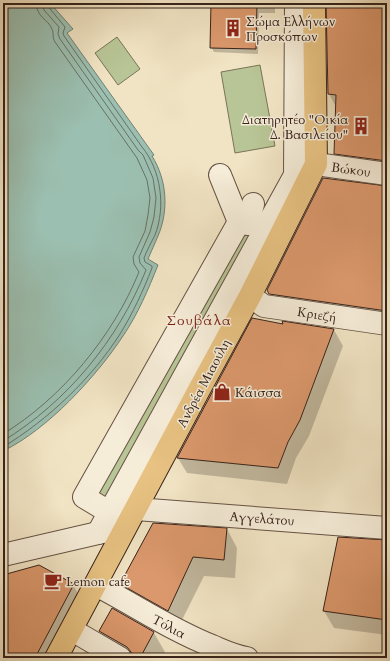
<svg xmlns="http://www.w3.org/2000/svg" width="390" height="661" viewBox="0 0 390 661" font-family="Cardo,serif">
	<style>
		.green { fill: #b8c596; stroke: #787458 }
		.water { fill: #9bbfb0; stroke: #738174 }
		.shadow { fill: #0003 }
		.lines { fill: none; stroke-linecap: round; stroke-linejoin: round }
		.shore { stroke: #697166; stroke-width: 1 }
		.building { fill: #db986c; stroke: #37231b }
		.minor-casing { stroke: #665345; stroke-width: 24 }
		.major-casing { stroke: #37231b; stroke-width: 24 }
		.minor { stroke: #f6edd9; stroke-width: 22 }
		.major { stroke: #e8c282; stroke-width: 22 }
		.labels { text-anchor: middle; stroke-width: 3; stroke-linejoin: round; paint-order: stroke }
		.poi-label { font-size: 13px; fill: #37231b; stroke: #f6edd9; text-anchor: start }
		.street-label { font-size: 13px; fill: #37231b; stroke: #f6edd9 }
		.neighbourhood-label { font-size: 14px; letter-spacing: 1px; fill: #7a1f14; stroke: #f6edd9 }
	</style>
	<rect width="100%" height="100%" fill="#f1e4c4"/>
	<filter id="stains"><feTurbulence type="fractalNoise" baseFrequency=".005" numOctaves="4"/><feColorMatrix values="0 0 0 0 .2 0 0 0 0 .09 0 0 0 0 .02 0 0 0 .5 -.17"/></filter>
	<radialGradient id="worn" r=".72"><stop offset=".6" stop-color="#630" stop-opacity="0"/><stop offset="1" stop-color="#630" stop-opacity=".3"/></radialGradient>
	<!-- green -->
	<g class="green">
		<path d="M 117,37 L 140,69 L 118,85 L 95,53 Z"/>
		<path d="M 260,65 L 275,146 L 235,153 L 221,72 Z"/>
		<path d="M 239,222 L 264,231 L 109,512 L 84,497 Z"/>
	</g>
	<!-- water -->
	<path class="water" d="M 3,3 L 50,3 L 73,29 L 67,33 L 154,155 L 152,156 C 167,180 169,210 158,236 C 155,244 151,251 148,259 L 158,265 C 148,290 138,314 123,336 C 96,377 47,430 3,451 Z"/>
	<!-- shadow -->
	<g class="shadow">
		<path d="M 212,3 L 275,3 L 275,13 L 259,13 L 258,54 L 214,52 L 211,47 Z"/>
		<path d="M 327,3 L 387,3 L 387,177 L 345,171 L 335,154 L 336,107 L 329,94 Z"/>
		<path d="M 387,187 L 387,327 L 280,311 L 268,290 Z"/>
		<path d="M 284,323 L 334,330 L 343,346 L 309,436 L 296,458 L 287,484 L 187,473 L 178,458 L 285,325 Z"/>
		<path d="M 227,529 L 237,548 L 235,578 L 204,576 L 178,628 L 132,602 L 122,584 Z"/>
		<path d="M 387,541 L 387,635 L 334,628 L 324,611 Z"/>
		<path d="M 3,576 L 73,585 L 83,602 L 53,658 L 3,658 Z"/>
		<path d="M 112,609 L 154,633 L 165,652 L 162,658 L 124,658 L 112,651 L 100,631 Z"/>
	</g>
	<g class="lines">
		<!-- shore -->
		<g class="shore">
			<path d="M 3,434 C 62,398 113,336 139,272 L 134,264 L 133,257 L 145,231 L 148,215 L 150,198 L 147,180 L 137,158 L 55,42 C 52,37 54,33 52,29 C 48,19 37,18 36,3"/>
			<path d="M 3,441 C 67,402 118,340 146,270 L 140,263 L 139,257 L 150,232 L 154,217 L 156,198 L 153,178 L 143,155 L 138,150 L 60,39 L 58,34 L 59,27 L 44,10 L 42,3"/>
			<path d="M 3,447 C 48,420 92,378 120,334 C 133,313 143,291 152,268 L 152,266 L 145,262 L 144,258 C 147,250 151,243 155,235 C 166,207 161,170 142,147 L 64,36 L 63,33 L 65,27 L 51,10 L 47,3"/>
		</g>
	</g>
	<!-- building -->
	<g class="building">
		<path d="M 211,3 L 257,3 L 256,49 L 210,48 Z"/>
		<path d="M 326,3 L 387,3 L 387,161 L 334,154 L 336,95 L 328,94 Z"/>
		<path d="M 323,178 L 387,186 L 387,311 L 269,294 L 267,290 Z"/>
		<path d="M 252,318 L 283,324 L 282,321 L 334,329 L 300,420 L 288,442 L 278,468 L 177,458 Z"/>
		<path d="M 153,523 L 227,528 L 224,560 L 193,557 L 168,611 L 120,584 Z"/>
		<path d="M 338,537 L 387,540 L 387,620 L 323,611 Z"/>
		<path d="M 39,565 L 74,584 L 35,658 L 3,658 L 3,575 Z"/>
		<path d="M 112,608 L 154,632 L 140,658 L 132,658 L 131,652 L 127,647 L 99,631 Z"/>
	</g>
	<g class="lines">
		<!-- minor casing -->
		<g class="minor-casing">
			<g id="minor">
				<path d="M 316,164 L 387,174"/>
				<path d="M 220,175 L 239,222"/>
				<path d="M 248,224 L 253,204"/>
				<path d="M 250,296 L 264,306 L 387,324"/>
				<path d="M 136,509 L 387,528"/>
				<path d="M 109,512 L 84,497 L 239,222"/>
				<path d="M 98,533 L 295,175 L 296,3"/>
				<path d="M 3,555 L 111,530"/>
				<path d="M 96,585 C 135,605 171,630 212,646 C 224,651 234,656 247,658"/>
				<path d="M 72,630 L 120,658"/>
			</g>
		</g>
		<!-- major casing -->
		<g class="major-casing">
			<path id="major" d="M 56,658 L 200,388 L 250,296 L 316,164 L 314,3"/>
		</g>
		<!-- minor -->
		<use href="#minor" class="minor"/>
		<!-- major -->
		<use href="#major" class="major"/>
	</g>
	<!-- icons -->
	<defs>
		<g id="building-bare" transform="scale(1.38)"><path d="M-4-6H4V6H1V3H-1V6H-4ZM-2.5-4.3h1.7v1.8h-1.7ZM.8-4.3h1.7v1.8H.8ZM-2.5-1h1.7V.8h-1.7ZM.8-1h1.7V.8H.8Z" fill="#8f2418" stroke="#f6edd9" stroke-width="2.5" paint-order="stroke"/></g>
		<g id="shop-bare" transform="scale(1.38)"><path d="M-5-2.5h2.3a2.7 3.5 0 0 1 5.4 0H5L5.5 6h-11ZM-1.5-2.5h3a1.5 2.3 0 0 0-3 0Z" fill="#8f2418" stroke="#f6edd9" stroke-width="2.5" paint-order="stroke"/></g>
		<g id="cafe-bare" transform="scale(1.38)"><path d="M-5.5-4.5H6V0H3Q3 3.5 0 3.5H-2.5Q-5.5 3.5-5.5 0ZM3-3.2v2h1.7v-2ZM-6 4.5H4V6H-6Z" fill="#8f2418" stroke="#f6edd9" stroke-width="2.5" paint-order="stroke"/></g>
	</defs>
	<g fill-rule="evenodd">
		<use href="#building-bare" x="233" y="28"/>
		<use href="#building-bare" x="361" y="126"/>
		<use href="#shop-bare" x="222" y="392"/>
		<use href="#cafe-bare" x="53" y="581"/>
	</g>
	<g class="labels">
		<!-- poi labels -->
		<g class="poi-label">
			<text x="246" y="26">Σώμα Ελλήνων<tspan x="246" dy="15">Προσκόπων</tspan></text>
			<text x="348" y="124" text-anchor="end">Διατηρητέο "Οικία<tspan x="348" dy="15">Δ. Βασιλείου"</tspan></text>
			<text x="235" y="397">Κάισσα</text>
			<text x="66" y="586">Lemon cafe</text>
		</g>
		<!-- street labels -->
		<g class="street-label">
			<text transform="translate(351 169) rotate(8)" y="5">Βώκου</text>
			<text transform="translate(317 314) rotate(9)" y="5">Κριεζή</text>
			<text transform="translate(203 383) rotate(-62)" y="5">Ανδρέα Μιαούλη</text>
			<text transform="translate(262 518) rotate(4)" y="5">Αγγελάτου</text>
			<text transform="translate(169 626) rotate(28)" y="5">Τόλια</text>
		</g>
		<!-- neighbourhood labels -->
		<g class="neighbourhood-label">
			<text x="199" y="325">Σουβάλα</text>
		</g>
	</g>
	<!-- margin -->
	<rect width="390" height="661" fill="none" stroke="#f1e4c4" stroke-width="16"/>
	<rect x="4" y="4" width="382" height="653" fill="none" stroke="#37231b" stroke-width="2"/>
	<rect x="8" y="8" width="374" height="645" fill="none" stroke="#37231b"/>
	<rect width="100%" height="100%" filter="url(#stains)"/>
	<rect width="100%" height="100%" fill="url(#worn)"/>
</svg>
